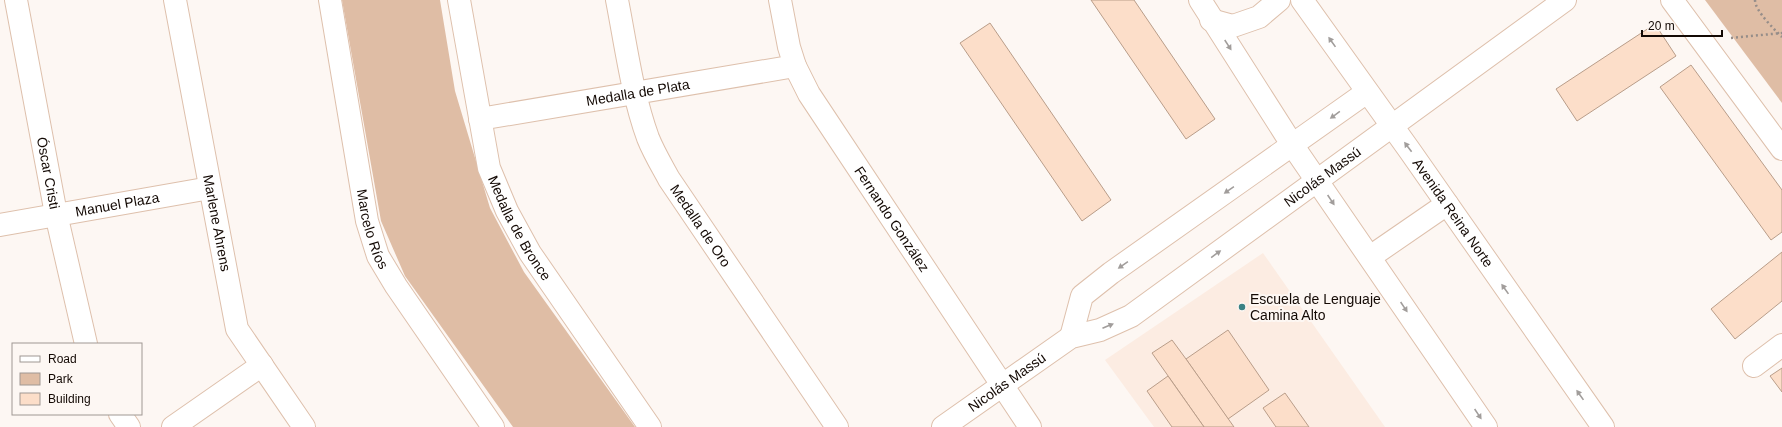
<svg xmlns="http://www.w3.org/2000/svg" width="1782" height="427" viewBox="0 0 1782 427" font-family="Arial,sans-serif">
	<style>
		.built { fill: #fcece2 }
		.green { fill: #dfbda5 }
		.building { fill: #fcdec9; stroke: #b99d89 }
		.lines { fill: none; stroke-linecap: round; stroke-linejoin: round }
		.street-casing { stroke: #dec0ac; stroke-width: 24 }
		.secondary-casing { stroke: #dec0ac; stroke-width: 24 }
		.path { stroke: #958d89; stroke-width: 2.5; stroke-dasharray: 2 3; stroke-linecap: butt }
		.street { stroke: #fff; stroke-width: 22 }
		.secondary { stroke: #fff; stroke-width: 22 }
		.oneway { fill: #a19d9b }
		.poi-dot { fill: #3a8285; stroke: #fdf7f3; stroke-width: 1.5 }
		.labels { text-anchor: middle; stroke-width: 4; stroke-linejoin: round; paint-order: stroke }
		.street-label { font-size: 14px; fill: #130904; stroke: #fdf7f3 }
		.poi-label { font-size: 14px; fill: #130904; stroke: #fdf7f3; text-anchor: start }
	</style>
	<rect width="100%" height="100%" fill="#fdf7f3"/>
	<!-- built -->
	<path class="built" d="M 1263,253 L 1385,427 L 1154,427 L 1105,360 Z"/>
	<!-- green -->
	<g class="green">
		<path d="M 342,0 L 440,0 L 455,91 L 490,208 L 524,272 L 635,427 L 513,427 L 405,276 L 381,221 Z"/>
		<path d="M 1705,0 L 1782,0 L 1782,103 Z"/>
	</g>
	<!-- building -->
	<g class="building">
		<path d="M 1091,0 L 1134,0 L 1215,119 L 1186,139 Z"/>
		<path d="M 990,23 L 1111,200 L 1082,221 L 960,43 Z"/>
		<path d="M 1655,24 L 1676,56 L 1577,121 L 1556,89 Z"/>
		<path d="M 1691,65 L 1782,190 L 1782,232 L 1771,240 L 1660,87 Z"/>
		<path d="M 1782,252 L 1782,301 L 1735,339 L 1711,309 Z"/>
		<path d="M 1228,330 L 1269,390 L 1228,419 L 1186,359 Z"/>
		<path d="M 1172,340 L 1186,359 L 1234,427 L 1204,427 L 1152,353 Z"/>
		<path d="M 1782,368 L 1782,392 L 1770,376 Z"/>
		<path d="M 1168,376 L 1204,427 L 1172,427 L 1147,391 Z"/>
		<path d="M 1285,393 L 1309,427 L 1276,427 L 1263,408 Z"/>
	</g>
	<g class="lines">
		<!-- street casing -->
		<g class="street-casing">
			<g id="street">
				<path id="s1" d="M 16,0 L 56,214 L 86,344"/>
				<path id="s2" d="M 175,0 L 237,329 L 304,427"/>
				<path id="s3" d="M 330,0 L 367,221 L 378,256 L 396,286 L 493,427"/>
				<path id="s4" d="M 459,0 L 489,168 L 507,211 L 530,253 L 650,427"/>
				<path id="s5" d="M 617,0 C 626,46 632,94 648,138 C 654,153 662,166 669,179 L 837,427"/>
				<path id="s6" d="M 780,0 L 789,47 L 795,66 L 809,94 L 1030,427"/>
				<path d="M 1672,0 L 1782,149"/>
				<path id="s7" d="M 480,119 L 795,66"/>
				<path id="s8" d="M 0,225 L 210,188"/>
				<path d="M 1071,337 L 1082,296 L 1111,273 L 1367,92"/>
				<path d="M 1754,366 L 1782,345"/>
				<path d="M 120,414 L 129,427"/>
				<path d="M 173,427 L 262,365"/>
				<path id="s9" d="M 943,427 L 1071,337 L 1100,330 L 1131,316 L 1565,0"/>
			</g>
		</g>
		<!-- secondary casing -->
		<g class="secondary-casing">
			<g id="secondary">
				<path d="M 1200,0 L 1293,146 L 1486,427"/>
				<path id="s10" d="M 1302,0 L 1410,151 L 1603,427"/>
				<path d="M 1211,20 L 1233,26 L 1259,17 L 1279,0"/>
				<path d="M 1370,257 L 1447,204"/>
			</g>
		</g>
		<!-- path -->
		<g class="path">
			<path d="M 1755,0 C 1755,11 1774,29 1782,37"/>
			<path d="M 1731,38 L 1782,33"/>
		</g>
		<!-- street -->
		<use href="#street" class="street"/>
		<!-- secondary -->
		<use href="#secondary" class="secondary"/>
	</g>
	<!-- one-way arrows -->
	<defs><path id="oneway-solid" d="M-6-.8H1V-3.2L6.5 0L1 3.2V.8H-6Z"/></defs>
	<g class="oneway">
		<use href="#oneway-solid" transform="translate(1332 42) rotate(-125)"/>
		<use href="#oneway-solid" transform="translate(1228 45) rotate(57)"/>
		<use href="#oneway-solid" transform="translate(1335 115) rotate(144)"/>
		<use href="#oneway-solid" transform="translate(1408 147) rotate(-127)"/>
		<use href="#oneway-solid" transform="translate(1229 190) rotate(145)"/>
		<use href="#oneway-solid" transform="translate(1331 200) rotate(56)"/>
		<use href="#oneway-solid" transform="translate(1216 254) rotate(-36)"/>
		<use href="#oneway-solid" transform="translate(1123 265) rotate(145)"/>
		<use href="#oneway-solid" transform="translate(1505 289) rotate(-125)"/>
		<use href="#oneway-solid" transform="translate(1404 307) rotate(56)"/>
		<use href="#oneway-solid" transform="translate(1108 326) rotate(-23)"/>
		<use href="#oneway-solid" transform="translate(1580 395) rotate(-125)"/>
		<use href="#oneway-solid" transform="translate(1478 414) rotate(56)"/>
	</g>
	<!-- markers -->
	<circle class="poi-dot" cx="1242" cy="307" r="4"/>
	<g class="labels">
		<!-- street labels -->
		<g class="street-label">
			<text dy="5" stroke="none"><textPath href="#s7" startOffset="160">Medalla de Plata</textPath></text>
			<text dy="5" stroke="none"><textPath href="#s1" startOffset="176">Óscar Cristi</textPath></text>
			<text dy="5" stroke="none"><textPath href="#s9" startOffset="457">Nicolás Massú</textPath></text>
			<text dy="5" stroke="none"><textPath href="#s8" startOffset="119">Manuel Plaza</textPath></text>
			<text dy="5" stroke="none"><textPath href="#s10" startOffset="261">Avenida Reina Norte</textPath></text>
			<text dy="5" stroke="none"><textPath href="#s6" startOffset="249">Fernando González</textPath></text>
			<text dy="5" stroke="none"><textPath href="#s2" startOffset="227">Marlene Ahrens</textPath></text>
			<text dy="5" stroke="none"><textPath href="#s5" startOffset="244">Medalla de Oro</textPath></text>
			<text dy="5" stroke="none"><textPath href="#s4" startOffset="238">Medalla de Bronce</textPath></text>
			<text dy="5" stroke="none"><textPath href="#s3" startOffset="233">Marcelo Ríos</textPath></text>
			<text dy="5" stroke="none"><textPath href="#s9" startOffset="78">Nicolás Massú</textPath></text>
		</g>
		<!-- poi labels -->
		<g class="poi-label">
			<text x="1250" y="304">Escuela de Lenguaje<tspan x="1250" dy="16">Camina Alto</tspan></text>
		</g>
	</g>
	<!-- legend -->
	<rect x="12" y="343" width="130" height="72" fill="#fdf7f3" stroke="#9f9893"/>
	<rect x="20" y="356" width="20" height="6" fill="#ffffff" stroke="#9f9893"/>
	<text x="48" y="363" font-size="12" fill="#130904">Road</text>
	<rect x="20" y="373" width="20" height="12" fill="#dfbda5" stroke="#9f9893"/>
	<text x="48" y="383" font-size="12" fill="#130904">Park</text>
	<rect x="20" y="393" width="20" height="12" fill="#fcdec9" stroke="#9f9893"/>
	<text x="48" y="403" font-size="12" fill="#130904">Building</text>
	<!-- scale -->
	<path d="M1642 30v6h80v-6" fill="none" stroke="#130904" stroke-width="2"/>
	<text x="1648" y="30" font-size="12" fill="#130904" stroke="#fdf7f3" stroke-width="3" paint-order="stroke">20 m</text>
</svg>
